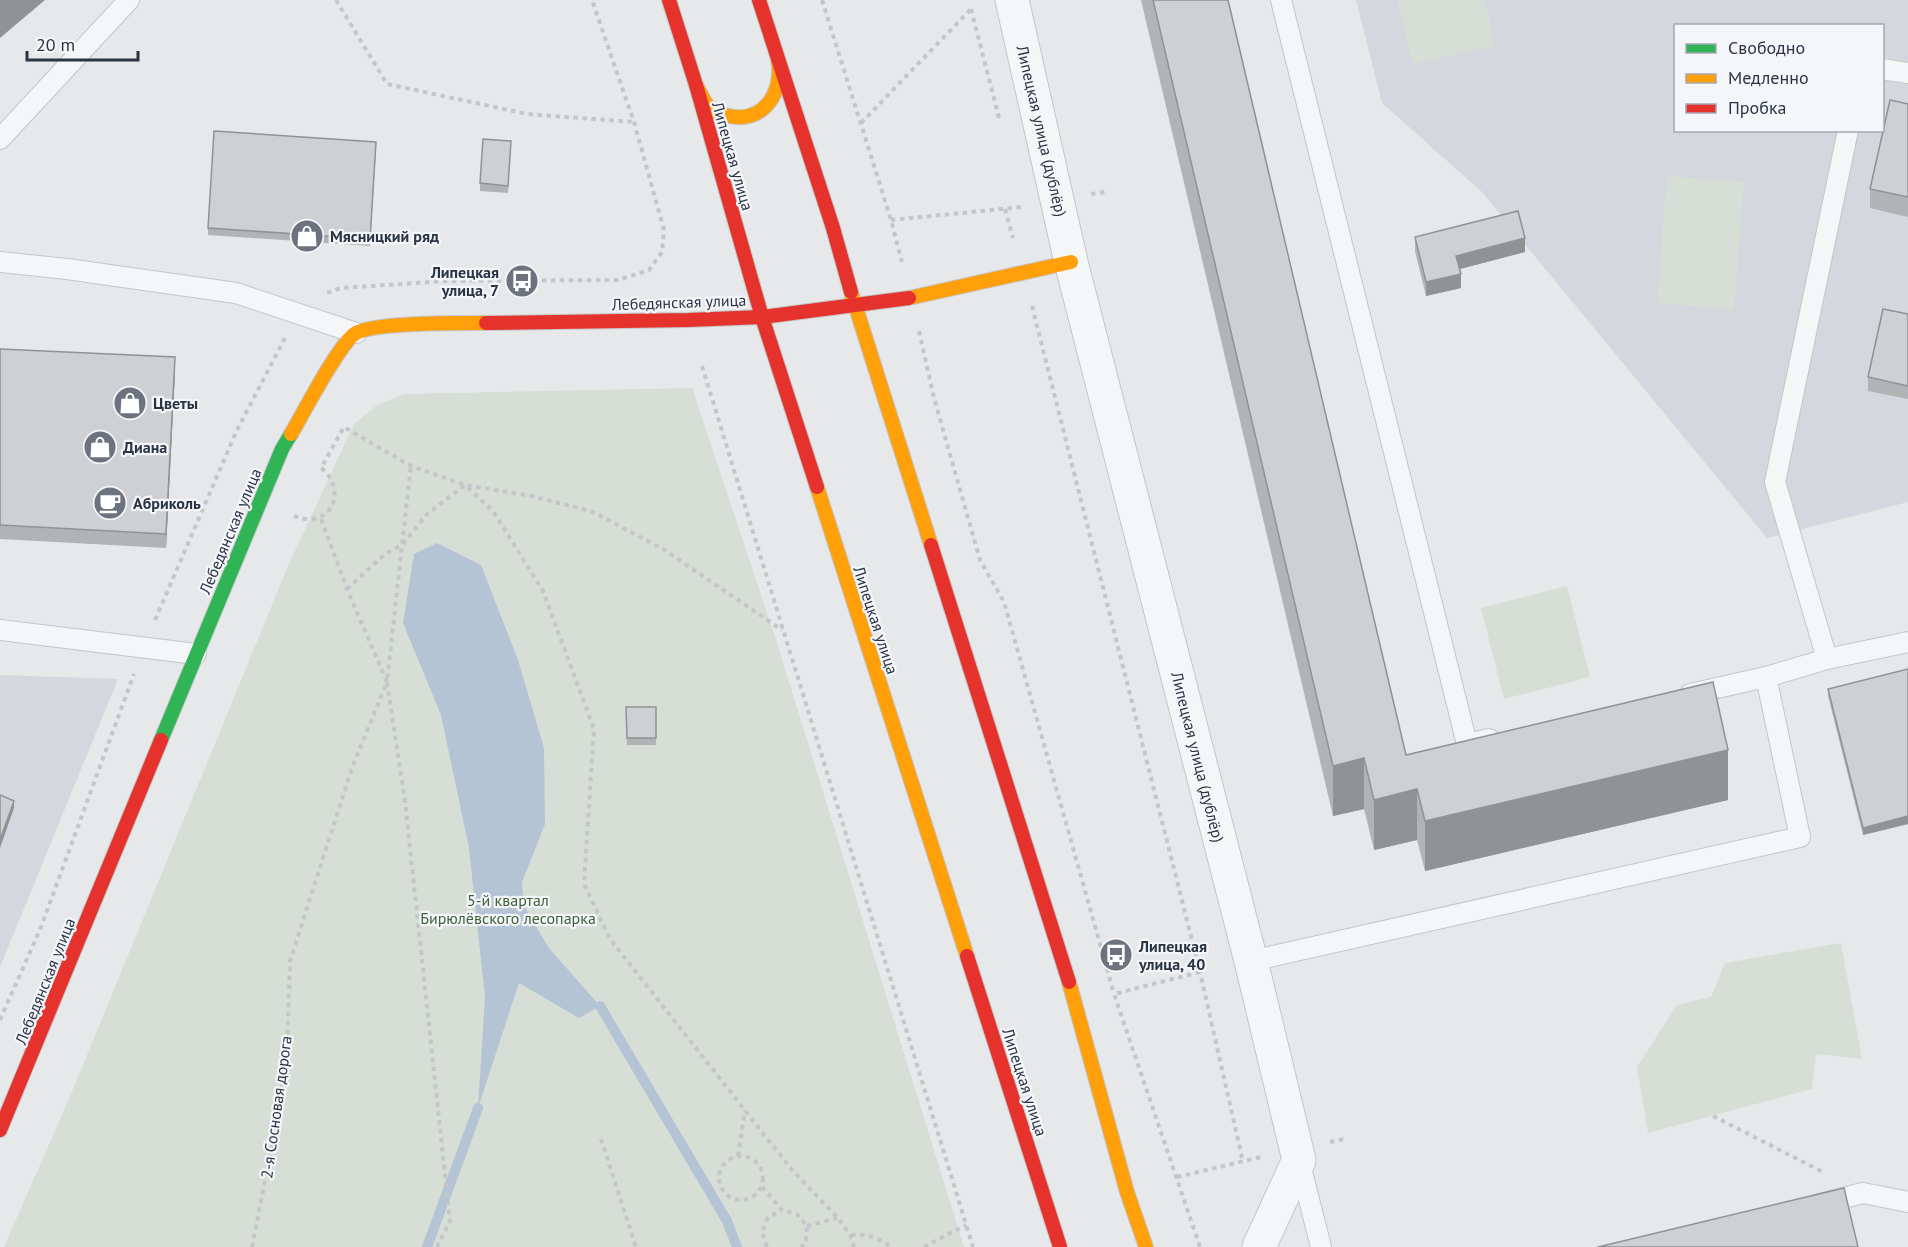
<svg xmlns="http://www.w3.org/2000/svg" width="1908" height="1247" viewBox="0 0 1908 1247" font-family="'PT Sans',sans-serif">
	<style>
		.built { fill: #d4d7dd; fill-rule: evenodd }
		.green { fill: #d6ded6 }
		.water { fill: #b4c4d5 }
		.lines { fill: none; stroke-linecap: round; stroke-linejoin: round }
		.stream { stroke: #b4c4d5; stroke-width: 10 }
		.lane-casing { stroke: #c4c6c8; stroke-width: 22 }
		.street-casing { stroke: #c4c6c8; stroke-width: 35 }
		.fast-casing { stroke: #c4c6c8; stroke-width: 16 }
		.slow-casing { stroke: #c4c6c8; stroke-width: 16 }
		.jam-casing { stroke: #c4c6c8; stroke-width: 16 }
		.path { stroke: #c5c6ca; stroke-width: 4; stroke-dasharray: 4.5 4.5; stroke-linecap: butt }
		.lane { stroke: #f5f6f7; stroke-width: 20 }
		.street { stroke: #f5f6f7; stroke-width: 33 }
		.fast { stroke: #30b455; stroke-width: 14 }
		.slow { stroke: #ff9f0a; stroke-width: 14 }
		.jam { stroke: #e5322d; stroke-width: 14 }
		.wall { fill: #b1b3b5 }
		.shaded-wall { fill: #909294 }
		.building { fill: #ced0d3; stroke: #909294; stroke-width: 1.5 }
		.labels { text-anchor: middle; stroke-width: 4.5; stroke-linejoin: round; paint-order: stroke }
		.street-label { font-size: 16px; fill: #2b3445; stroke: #f4f6f9 }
		.poi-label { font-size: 16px; font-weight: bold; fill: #2b3445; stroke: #f4f6f9; text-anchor: start }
		.park-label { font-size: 16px; fill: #3f6138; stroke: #f4f6f9 }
	</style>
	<rect width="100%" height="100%" fill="#e6e8ea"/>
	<!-- built -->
	<g class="built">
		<path d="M 1356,0 L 1908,0 L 1908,502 L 1767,538 L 1482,192 L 1382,103 ZM 1676,26 L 1882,26 L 1882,130 L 1676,130 Z"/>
		<path d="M 0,675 L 118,679 L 0,967 Z"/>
	</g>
	<!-- green -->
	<g class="green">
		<path d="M 1398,0 L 1485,0 L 1495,46 L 1412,64 Z"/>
		<path d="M 1667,176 L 1744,182 L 1734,310 L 1657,303 Z"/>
		<path d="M 692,388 L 777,643 L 964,1247 L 4,1247 L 69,1099 L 288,566 L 354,424 L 376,406 L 404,394 Z"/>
		<path d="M 1567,586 L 1590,677 L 1504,699 L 1481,608 Z"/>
		<path d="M 1841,943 L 1862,1059 L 1816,1054 L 1812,1089 L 1648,1133 L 1637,1067 L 1677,1005 L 1711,997 L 1725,963 Z"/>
	</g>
	<!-- water -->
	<path class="water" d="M 437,543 L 481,565 L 518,660 L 544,748 L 545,824 L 522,882 L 524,906 L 549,948 L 600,1006 L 579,1018 L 519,983 L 478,1108 L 485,997 L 469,848 L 441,715 L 403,623 L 414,554 Z"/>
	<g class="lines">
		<!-- stream -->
		<g class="stream">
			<path d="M 600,1006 L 727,1221 L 737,1247"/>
			<path d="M 427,1247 L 478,1108"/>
		</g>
		<!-- lane casing -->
		<g class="lane-casing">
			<g id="lane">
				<path d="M 1281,0 L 1467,744 L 1489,739"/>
				<path d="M 1882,69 L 1908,73"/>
				<path d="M 0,139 L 129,0"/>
				<path d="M 0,262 L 67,269 L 236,293 L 356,333"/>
				<path d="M 0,630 L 196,654"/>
				<path d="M 1827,659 L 1775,482 L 1848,130"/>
				<path d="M 1766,677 L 1827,659 L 1908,642"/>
				<path d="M 1251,961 L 1800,837 L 1766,677 L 1690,694"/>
				<path d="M 1299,1160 L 1321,1247"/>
				<path d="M 1820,1204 L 1863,1193 L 1908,1202"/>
			</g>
		</g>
		<!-- street casing -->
		<g class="street-casing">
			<path id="street" d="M 1012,0 L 1071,262 L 1251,961 L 1299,1160 L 1259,1247"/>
		</g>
		<!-- fast casing -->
		<g class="fast-casing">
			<path id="fast" d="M 161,740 L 282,449 L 291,434"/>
		</g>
		<!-- slow casing -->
		<g class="slow-casing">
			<g id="slow">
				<path d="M 696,85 C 700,92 703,100 708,106 C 713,112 721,114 729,116 C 764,124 784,91 778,60"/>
				<path d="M 851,292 L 931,545"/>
				<path d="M 909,298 L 1071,262"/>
				<path d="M 291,434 C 303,414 339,343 356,333 C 375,322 461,323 486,323"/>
				<path d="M 817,487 L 967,956"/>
				<path d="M 1069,982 L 1127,1192 L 1146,1247"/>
			</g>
		</g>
		<!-- jam casing -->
		<g class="jam-casing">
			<g id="jam">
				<path d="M 669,0 L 696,85 L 762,317 L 817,487"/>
				<path d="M 759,0 L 833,228 L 851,292"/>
				<path d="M 486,323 L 688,320 L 762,317 L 909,298"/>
				<path d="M 931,545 L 1069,982"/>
				<path d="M 967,956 L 1060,1247"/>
				<path d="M 0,1130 L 161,740"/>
			</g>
		</g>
		<!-- path -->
		<g class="path">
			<path d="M 336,0 L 387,84 L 527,114 L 634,122"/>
			<path d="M 822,0 L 891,220 L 902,262"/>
			<path d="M 971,9 L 999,118"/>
			<path d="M 861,123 L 972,8"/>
			<path d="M 1091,194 L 1105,192"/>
			<path d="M 1005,209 L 1013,238"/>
			<path d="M 891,220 L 1022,207"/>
			<path d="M 327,293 L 340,288 L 446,281 L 618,280 L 649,270 L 662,252 L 664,230 L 634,122 L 592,0"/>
			<path d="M 1032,306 L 1200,972 L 1243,1162"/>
			<path d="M 919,331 L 934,398 L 980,560 L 1004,602 L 1114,994"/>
			<path d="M 702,366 L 973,1247"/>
			<path d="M 294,516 C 298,517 305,520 312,519 C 340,515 341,483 321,468 L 344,427 L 411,466 L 465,485 L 531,496 L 591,511 L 663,549 L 782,630"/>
			<path d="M 347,589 L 385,554 L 402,545 L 411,466"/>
			<path d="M 155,620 L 237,430 L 285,338"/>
			<path d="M 1200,972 L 1114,994 L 1200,1247"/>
			<path d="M 0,1020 L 41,927 L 134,674"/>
			<path d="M 1713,1116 L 1823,1172"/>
			<path d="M 601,1139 L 636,1247"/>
			<path d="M 1330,1142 L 1344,1139"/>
			<path d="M 738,1156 L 745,1110"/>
			<circle cx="741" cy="1178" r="22"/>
			<path d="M 1177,1177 L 1261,1157"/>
			<path d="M 762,1187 L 782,1210 L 797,1214 L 807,1226 L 806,1242 L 801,1247"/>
			<path d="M 807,1226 L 837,1218"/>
			<path d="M 851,1235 C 867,1234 878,1237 891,1247"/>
			<path d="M 252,1247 L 275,1130 L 287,1050 L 290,961 L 352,768 L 387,682 L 347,589 L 320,516"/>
			<path d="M 437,1247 L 450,1221 L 405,801 L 387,682 L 402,545 L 427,514 L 465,485 L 493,511 L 543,591 L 594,729 L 584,884 L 610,939 L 792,1170 L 838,1218 L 850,1235 L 854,1247"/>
			<path d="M 767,1247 L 762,1232 L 768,1218 L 782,1210"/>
			<path d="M 924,1247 L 966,1225"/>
		</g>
		<!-- lane -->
		<use href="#lane" class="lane"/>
		<!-- street -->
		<use href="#street" class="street"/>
		<!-- fast -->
		<use href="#fast" class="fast"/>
		<!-- slow -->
		<use href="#slow" class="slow"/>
		<!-- jam -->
		<use href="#jam" class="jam"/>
	</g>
	<!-- wall -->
	<g class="wall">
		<path d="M 1141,0 L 1228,0 L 1406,755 L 1728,800 L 1425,871 L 1417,840 L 1374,850 L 1364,809 L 1333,816 Z"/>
		<path d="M 1908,104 L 1908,217 L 1870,208 L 1870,189 Z"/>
		<path d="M 511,148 L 508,193 L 480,191 L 480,183 Z"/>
		<path d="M 376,150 L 370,246 L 208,235 L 208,228 Z"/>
		<path d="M 1415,237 L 1525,252 L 1460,269 L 1461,288 L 1426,296 L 1415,251 Z"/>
		<path d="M 1908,314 L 1908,399 L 1868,391 L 1868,377 Z"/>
		<path d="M 0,349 L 175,372 L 166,548 L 0,539 Z"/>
		<path d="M 1908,669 L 1908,824 L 1863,835 L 1828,696 L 1828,689 Z"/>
		<path d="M 626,707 L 656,707 L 656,745 L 627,745 Z"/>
	</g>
	<!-- shaded-wall -->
	<g class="shaded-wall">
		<path d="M 0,0 L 45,0 L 0,38 Z"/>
		<path d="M 1525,238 L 1525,252 L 1456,270 L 1456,256 Z"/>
		<path d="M 1461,274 L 1461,288 L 1426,296 L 1426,282 Z"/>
		<path d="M 175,357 L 175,372 L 166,548 L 166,534 Z"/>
		<path d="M 1728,750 L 1728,800 L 1425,871 L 1425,821 Z"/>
		<path d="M 1364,758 L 1364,809 L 1333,816 L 1333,766 Z"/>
		<path d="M 1417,789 L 1417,840 L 1374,850 L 1374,800 Z"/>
		<path d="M 14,801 L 14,808 L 0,848 L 0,840 Z"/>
		<path d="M 1908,816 L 1908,824 L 1863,835 L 1863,828 Z"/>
	</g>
	<!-- building -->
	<g class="building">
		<path d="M 1153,0 L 1228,0 L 1406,755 L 1713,682 L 1728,750 L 1425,821 L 1417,789 L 1374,800 L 1364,758 L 1333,766 Z"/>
		<path d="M 1890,100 L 1908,104 L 1908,197 L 1870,189 Z"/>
		<path d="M 214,131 L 376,142 L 370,239 L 208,228 Z"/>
		<path d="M 483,139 L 511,141 L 508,186 L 480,183 Z"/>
		<path d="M 1518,211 L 1525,238 L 1456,256 L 1461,274 L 1426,282 L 1415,237 Z"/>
		<path d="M 1883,309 L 1908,314 L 1908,386 L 1868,377 Z"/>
		<path d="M 0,349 L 175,357 L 166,534 L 0,525 Z"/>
		<path d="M 1908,669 L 1908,816 L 1863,828 L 1828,689 Z"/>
		<path d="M 626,707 L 656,707 L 656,738 L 627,738 Z"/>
		<path d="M 0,795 L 14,801 L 0,840 Z"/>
		<path d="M 1844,1188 L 1858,1247 L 1598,1247 Z"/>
	</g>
	<!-- icons -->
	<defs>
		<g id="shop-disc" transform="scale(1.725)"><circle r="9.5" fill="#6c737f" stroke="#f4f6f9"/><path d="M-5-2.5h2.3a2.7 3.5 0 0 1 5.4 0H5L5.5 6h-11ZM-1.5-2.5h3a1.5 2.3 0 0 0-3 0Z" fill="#fff"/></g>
		<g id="bus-disc" transform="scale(1.725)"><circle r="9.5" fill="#6c737f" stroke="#f4f6f9"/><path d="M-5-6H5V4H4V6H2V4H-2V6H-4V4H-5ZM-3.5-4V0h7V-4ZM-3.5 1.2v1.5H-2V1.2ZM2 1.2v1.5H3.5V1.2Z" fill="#fff"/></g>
		<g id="cafe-disc" transform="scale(1.725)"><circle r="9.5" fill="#6c737f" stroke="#f4f6f9"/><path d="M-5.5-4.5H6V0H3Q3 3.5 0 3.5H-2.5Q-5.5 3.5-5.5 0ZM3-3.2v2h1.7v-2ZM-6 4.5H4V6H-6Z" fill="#fff"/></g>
	</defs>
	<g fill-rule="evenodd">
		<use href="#shop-disc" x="307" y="236"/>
		<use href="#bus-disc" x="522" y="281"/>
		<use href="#shop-disc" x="130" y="403"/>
		<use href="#shop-disc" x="100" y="447"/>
		<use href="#cafe-disc" x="110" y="503"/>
		<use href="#bus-disc" x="1116" y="955"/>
	</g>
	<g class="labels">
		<!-- street labels -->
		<g class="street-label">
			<text transform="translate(1042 131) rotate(77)" y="6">Липецкая улица (дублёр)</text>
			<text transform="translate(733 156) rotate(74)" y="6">Липецкая улица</text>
			<text transform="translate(679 302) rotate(-2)" y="6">Лебедянская улица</text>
			<text transform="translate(230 531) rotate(-67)" y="6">Лебедянская улица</text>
			<text transform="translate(876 620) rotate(72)" y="6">Липецкая улица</text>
			<text transform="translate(1198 757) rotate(76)" y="6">Липецкая улица (дублёр)</text>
			<text transform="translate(45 981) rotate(-68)" y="6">Лебедянская улица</text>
			<text transform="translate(1025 1082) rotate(72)" y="6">Липецкая улица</text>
			<text transform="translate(276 1107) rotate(-82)" y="6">2-я Сосновая дорога</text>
		</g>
		<!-- poi labels -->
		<g class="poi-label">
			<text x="330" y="242">Мясницкий ряд</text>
			<text x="499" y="278" text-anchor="end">Липецкая<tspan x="499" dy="18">улица, 7</tspan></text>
			<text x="153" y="409">Цветы</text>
			<text x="123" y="453">Диана</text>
			<text x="133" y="509">Абриколь</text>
			<text x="1139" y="952">Липецкая<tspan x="1139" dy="18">улица, 40</tspan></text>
		</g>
		<!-- park labels -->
		<g class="park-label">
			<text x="508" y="906">5-й квартал<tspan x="508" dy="18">Бирюлёвского лесопарка</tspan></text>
		</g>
	</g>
	<!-- legend -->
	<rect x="1674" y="24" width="210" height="108" fill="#f4f6f9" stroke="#a4a8b1" stroke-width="1.5"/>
	<rect x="1686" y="44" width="30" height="9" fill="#30b455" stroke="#a4a8b1" stroke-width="1.5"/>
	<text x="1728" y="54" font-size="18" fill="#2b3445">Свободно</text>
	<rect x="1686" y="74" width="30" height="9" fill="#ff9f0a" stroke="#a4a8b1" stroke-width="1.5"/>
	<text x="1728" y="84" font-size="18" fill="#2b3445">Медленно</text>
	<rect x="1686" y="104" width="30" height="9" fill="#e5322d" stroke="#a4a8b1" stroke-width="1.5"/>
	<text x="1728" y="114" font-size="18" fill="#2b3445">Пробка</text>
	<!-- scale -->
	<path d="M27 51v9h111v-9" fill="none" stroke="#2b3445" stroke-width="3"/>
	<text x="36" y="51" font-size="18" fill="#2b3445" stroke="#f4f6f9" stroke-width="4.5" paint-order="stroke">20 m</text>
</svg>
